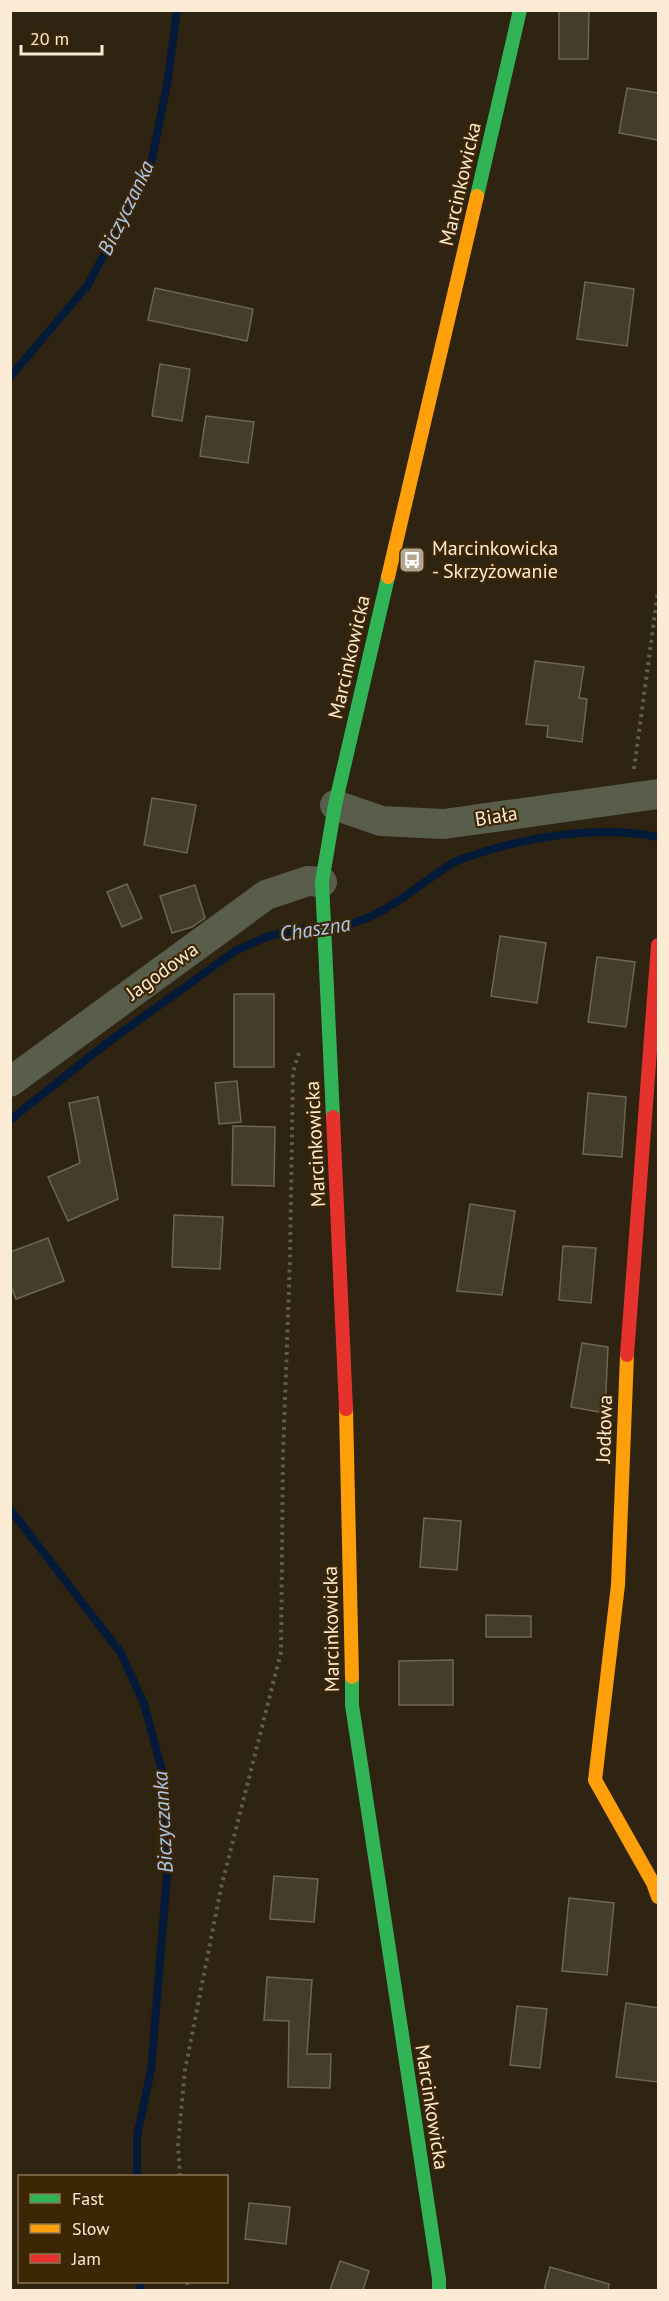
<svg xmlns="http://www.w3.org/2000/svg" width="669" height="2301" viewBox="0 0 669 2301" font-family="'PT Sans',sans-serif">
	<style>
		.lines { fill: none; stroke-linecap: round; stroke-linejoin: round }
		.stream { stroke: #041a39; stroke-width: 8 }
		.building { fill: #453d2b; stroke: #6e6654; stroke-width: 1.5 }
		.path { stroke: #5e5e4e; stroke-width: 4; stroke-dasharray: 3 4.5; stroke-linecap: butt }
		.street { stroke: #585e4b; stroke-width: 30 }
		.fast { stroke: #30b455; stroke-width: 14 }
		.slow { stroke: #ff9f0a; stroke-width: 14 }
		.jam { stroke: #e5322d; stroke-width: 14 }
		.labels { text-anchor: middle; stroke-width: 4.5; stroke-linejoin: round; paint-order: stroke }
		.street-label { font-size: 20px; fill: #fcebd4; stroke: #3c2604 }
		.poi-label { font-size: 20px; fill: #fcebd4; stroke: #3c2604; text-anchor: start }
		.water-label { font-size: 21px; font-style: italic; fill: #aac9f1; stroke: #3c2604 }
	</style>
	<rect width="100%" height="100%" fill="#2f2311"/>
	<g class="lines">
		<!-- stream -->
		<g class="stream">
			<path d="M 10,377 L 88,285 L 151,164 L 168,79 L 177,10"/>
			<path d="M 330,927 C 377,925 413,888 451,864 C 458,859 468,857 477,854 C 532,836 601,825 658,837"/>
			<path d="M 10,1120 L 107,1043 L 235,951 L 266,937 L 299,929 L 318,928"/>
			<path d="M 10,1509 L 121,1653 L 144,1704 L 165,1782 L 168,1864 L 151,2070 L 137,2136 L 137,2176"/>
			<path d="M 140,2290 L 140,2282"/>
		</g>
	</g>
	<!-- building -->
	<g class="building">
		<path d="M 559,10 L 589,10 L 588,59 L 559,59 Z"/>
		<path d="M 627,88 L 658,93 L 658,140 L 619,133 Z"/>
		<path d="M 585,282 L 634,289 L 627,346 L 577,339 Z"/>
		<path d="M 155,288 L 253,309 L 247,341 L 148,320 Z"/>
		<path d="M 160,364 L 190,369 L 182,421 L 152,416 Z"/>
		<path d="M 206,416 L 254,422 L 248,463 L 200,456 Z"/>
		<path d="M 535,661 L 584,667 L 579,698 L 587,699 L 582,742 L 547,737 L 548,726 L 526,724 Z"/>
		<path d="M 152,798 L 196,805 L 187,853 L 144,845 Z"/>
		<path d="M 127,884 L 142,918 L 122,927 L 107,892 Z"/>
		<path d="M 195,885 L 205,918 L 192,927 L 172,933 L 160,896 Z"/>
		<path d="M 500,936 L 546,943 L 537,1003 L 491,996 Z"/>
		<path d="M 597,957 L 635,962 L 626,1027 L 588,1022 Z"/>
		<rect x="234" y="994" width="40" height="73"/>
		<path d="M 237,1081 L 241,1122 L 219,1124 L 215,1083 Z"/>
		<path d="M 588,1093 L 626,1097 L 622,1157 L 583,1154 Z"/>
		<path d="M 98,1097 L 118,1199 L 68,1221 L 48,1177 L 80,1163 L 69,1103 Z"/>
		<path d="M 233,1126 L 275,1127 L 274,1186 L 232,1185 Z"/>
		<path d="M 470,1204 L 515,1211 L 502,1295 L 457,1291 Z"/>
		<path d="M 174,1215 L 223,1217 L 220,1269 L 172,1267 Z"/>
		<path d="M 48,1238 L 64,1281 L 16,1299 L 10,1284 L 10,1252 Z"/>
		<path d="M 563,1246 L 596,1248 L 591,1303 L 559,1300 Z"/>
		<path d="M 582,1343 L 608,1347 L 605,1413 L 571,1407 Z"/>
		<path d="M 424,1518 L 461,1521 L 457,1570 L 420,1567 Z"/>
		<path d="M 486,1615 L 531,1616 L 531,1637 L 486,1637 Z"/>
		<path d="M 453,1660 L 453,1705 L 399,1705 L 399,1661 Z"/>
		<path d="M 274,1876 L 318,1879 L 314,1922 L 270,1919 Z"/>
		<path d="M 569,1898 L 614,1903 L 607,1975 L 562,1971 Z"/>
		<path d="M 267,1977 L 312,1980 L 307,2054 L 331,2054 L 330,2088 L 288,2087 L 289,2021 L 264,2020 Z"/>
		<path d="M 626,2003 L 658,2008 L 658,2082 L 616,2077 Z"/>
		<path d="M 517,2006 L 547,2009 L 540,2068 L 510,2065 Z"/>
		<path d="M 249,2203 L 290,2207 L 286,2244 L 245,2239 Z"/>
		<path d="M 340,2261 L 369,2271 L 363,2290 L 330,2290 Z"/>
		<path d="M 550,2267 L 609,2284 L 608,2290 L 544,2290 Z"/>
	</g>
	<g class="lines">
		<!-- path -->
		<g class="path">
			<path d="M 634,769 L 658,591"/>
			<path d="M 180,2176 L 178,2145 L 185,2070 L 221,1888 L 281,1652 L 283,1455 L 290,1259 L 293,1072 L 299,1053"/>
			<path d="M 187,2282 L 188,2290"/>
		</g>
		<!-- street -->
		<g class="street">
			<path d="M 335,805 L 381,821 L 444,824 L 658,794"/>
			<path d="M 10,1082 L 266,895 L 308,881 L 322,882"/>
		</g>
		<!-- fast -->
		<g class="fast">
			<path d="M 477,196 L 520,10"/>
			<path d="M 333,1117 L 322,882 L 335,805 L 388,577"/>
			<path d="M 352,1677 L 352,1705 L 439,2279 L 439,2290"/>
		</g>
		<!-- slow -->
		<g class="slow">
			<path d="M 388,577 L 477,196"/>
			<path d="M 627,1355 L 618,1585 L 595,1780 L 653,1883 L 658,1897"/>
			<path d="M 346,1409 L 352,1677"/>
		</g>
		<!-- jam -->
		<g class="jam">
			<path d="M 333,1117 L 346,1409"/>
			<path d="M 627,1355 L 658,945"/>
		</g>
	</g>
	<!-- icons -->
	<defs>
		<g id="bus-square" transform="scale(1.35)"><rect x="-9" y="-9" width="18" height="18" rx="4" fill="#b4a590" stroke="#3c2604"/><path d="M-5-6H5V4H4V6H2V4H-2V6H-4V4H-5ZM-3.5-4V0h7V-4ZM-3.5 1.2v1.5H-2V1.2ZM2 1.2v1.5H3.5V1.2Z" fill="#fff"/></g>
	</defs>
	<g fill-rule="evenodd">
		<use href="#bus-square" x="412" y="560"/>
	</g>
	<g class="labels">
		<!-- street labels -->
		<g class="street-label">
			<text transform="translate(460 184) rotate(-77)" y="7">Marcinkowicka</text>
			<text transform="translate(349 657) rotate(-77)" y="7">Marcinkowicka</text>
			<text transform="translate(496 816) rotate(-9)" y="7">Biała</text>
			<text transform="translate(162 971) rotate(-36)" y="7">Jagodowa</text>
			<text transform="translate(315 1144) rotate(-93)" y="7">Marcinkowicka</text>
			<text transform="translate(604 1429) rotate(-88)" y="7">Jodłowa</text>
			<text transform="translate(331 1629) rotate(-91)" y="7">Marcinkowicka</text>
			<text transform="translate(432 2107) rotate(81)" y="7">Marcinkowicka</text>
		</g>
		<!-- poi labels -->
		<g class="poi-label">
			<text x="432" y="555">Marcinkowicka<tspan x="432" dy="23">- Skrzyżowanie</tspan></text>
		</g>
		<!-- water labels -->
		<g class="water-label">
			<text transform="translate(126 208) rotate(-64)" y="7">Biczyczanka</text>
			<text transform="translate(315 929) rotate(-9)" y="7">Chaszna</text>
			<text transform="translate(163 1822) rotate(-93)" y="7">Biczyczanka</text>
		</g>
	</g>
	<!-- border -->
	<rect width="669" height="2301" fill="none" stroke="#fcebd4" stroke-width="24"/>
	<!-- legend -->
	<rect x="18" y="2175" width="210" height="108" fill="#3c2604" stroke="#897557" stroke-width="1.5"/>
	<rect x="30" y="2194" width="30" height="9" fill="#30b455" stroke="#897557" stroke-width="1.5"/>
	<text x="72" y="2205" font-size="18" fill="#fcebd4">Fast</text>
	<rect x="30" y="2224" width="30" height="9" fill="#ff9f0a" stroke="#897557" stroke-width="1.5"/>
	<text x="72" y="2235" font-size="18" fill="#fcebd4">Slow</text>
	<rect x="30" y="2254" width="30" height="9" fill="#e5322d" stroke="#897557" stroke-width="1.5"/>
	<text x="72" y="2265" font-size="18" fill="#fcebd4">Jam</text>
	<!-- scale -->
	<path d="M21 45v9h81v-9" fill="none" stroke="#fcebd4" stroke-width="3"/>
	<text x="30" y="45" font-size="18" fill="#fcebd4" stroke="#3c2604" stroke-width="4.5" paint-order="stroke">20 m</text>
</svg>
